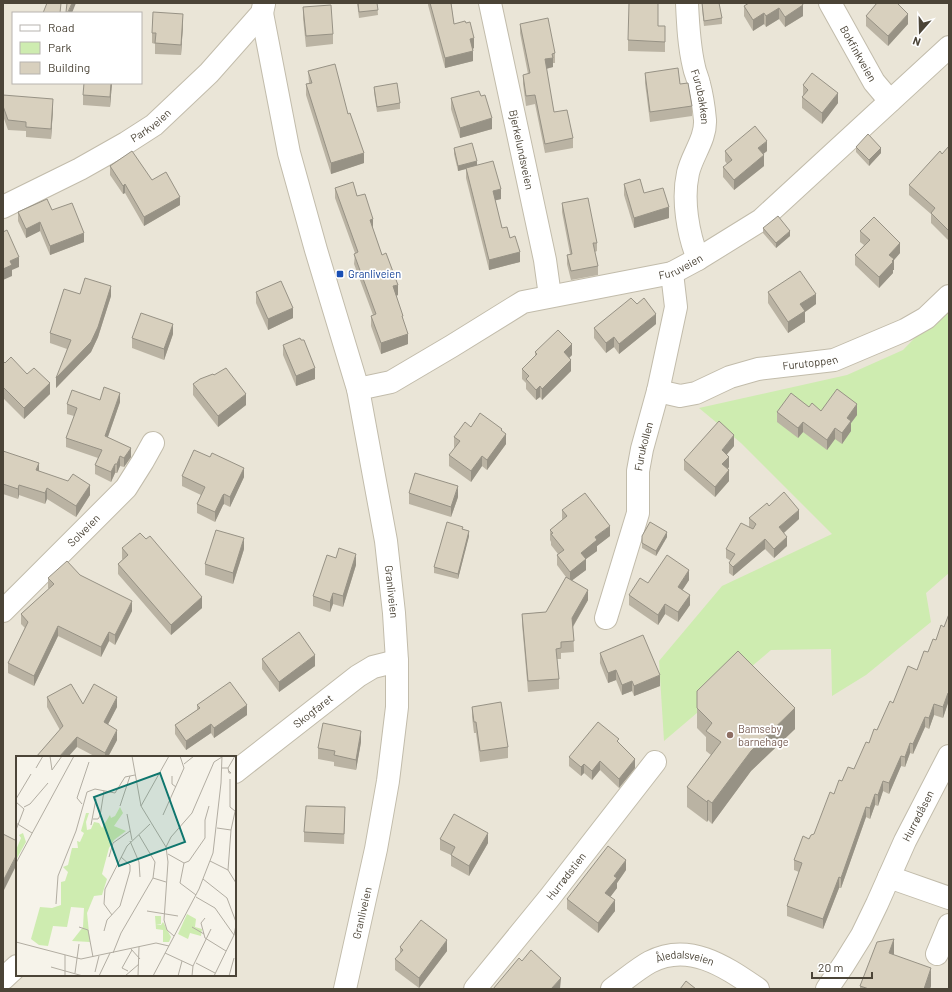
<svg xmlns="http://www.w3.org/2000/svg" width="952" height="992" viewBox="0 0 952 992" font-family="Barlow,sans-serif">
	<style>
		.residential { fill: #eae5d7; fill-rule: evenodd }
		.green { fill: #ceecb0 }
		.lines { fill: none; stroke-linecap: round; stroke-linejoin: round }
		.minor-casing { stroke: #c2bcab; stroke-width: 24 }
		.minor { stroke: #fff; stroke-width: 22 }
		.wall { fill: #bab3a3 }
		.shaded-wall { fill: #979285 }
		.building { fill: #d8d0be; stroke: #979285 }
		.transit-dot { fill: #1a4fb4; stroke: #fff; stroke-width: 1.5 }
		.education-dot { fill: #8d6e63; stroke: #fff; stroke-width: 1.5 }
		.labels { text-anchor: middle; stroke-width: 3.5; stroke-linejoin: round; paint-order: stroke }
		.street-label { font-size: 11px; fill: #4b4437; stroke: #fff }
		.transit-label { font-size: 11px; fill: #164399; stroke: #fff; text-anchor: start }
		.education-label { font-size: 11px; fill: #785e54; stroke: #fff; text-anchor: start }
		.inset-road { fill: none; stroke: #b2ada2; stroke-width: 1 }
		.view { fill: #0f766e; fill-opacity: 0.15; stroke: #0f766e; stroke-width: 2 }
		.inset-edge { fill: none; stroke: #4b4437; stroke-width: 2 }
	</style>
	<rect width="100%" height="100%" fill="#f6f3ea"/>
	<!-- residential -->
	<path class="residential" d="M 3,3 L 949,3 L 949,989 L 3,989 ZM 13,13 L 141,13 L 141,83 L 13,83 ZM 17,757 L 235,757 L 235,975 L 17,975 Z"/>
	<!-- green -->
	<path class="green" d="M 949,303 L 949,573 L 926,593 L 931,622 L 866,675 L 832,696 L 831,649 L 771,650 L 664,741 L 659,661 L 722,586 L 832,534 L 741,443 L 699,408 L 847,375 L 903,350 Z"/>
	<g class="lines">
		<!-- minor casing -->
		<g class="minor-casing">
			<g id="minor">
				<path id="s1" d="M 490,3 L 545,260 L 550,296"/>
				<path id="s2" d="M 687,3 C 688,25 689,46 694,67 C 695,73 698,78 699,84 C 702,95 704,109 705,120 C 706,139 692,155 688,173 C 682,200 688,234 698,259"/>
				<path id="s3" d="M 830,3 L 874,82 L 890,101"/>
				<path id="s4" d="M 262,13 L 289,153 L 316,250 L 358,389 L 386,541 L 394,613 L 397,661 L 397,707 L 388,781 L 376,849 L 345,989"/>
				<path id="s5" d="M 3,207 L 80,169 L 126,143 L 154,125 L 209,73 L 262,13 L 264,4"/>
				<path id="s6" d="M 358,389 L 391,382 L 452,346 L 523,302 L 672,273 L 698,259 L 761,220 L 949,47"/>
				<path id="s7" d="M 658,391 L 680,396 L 696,393 L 730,377 L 758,369 L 834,360 L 905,330 L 926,318 L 949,296"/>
				<path id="s8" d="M 3,611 L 126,488 L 143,461 L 153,443"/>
				<path id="s9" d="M 606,618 L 638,513 L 638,471 L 642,449 L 658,391 L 676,307 L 672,273"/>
				<path id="s10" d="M 235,772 L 358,676 L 373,667 L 397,661"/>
				<path d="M 889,877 L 949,898"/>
				<path d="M 937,954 L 949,925"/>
				<path d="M 3,979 L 17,966"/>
				<path id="s11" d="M 475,989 L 550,897 L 655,762"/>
				<path id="s12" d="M 612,989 C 625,980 637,969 650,962 C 690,941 727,968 758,989"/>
				<path id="s13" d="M 827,989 L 844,964 L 862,935 L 877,904 L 905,841 L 949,756"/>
			</g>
		</g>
		<!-- minor -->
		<use href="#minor" class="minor"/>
	</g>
	<!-- wall -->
	<g class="wall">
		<path d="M 357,3 L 377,3 L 378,15 L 359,18 Z"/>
		<path d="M 428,3 L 451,3 L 454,24 L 474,48 L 473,49 L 473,61 L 445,68 L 428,5 Z"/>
		<path d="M 702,3 L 722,18 L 722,24 L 704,26 L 702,9 Z"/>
		<path d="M 802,3 L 803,16 L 785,27 L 779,19 L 766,27 L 764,24 L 753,31 L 744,16 L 744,6 Z"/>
		<path d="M 303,7 L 333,34 L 333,44 L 306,47 L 303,18 Z"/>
		<path d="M 866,16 L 908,24 L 888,46 L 866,26 Z"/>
		<path d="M 183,24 L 181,55 L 155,54 L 155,44 L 152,43 L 152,33 Z"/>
		<path d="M 520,24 L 555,53 L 555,63 L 553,63 L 553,67 L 546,69 L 554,112 L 573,138 L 573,148 L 545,153 L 535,104 L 526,106 L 523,84 L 523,75 L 528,74 L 520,33 Z"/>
		<path d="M 658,26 L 665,37 L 665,52 L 628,51 L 628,40 Z"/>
		<path d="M 308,71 L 348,114 L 364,163 L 331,174 L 306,95 L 306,84 L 309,83 Z"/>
		<path d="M 645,73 L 680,84 L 692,106 L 692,116 L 650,122 L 645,83 Z"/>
		<path d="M 112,83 L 110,107 L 83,105 L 83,95 Z"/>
		<path d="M 803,85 L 838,103 L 822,124 L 802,108 L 802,97 L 803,96 Z"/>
		<path d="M 374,87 L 400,103 L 400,109 L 377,112 L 374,92 Z"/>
		<path d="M 3,95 L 53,108 L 51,139 L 26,137 L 26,131 L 8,130 L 3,116 Z"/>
		<path d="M 451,98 L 492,129 L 460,138 L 451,109 Z"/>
		<path d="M 949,146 L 949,241 L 931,223 L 931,214 L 909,195 L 909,185 L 942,154 Z"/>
		<path d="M 856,147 L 881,153 L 869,166 L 856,152 Z"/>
		<path d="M 454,148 L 477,165 L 501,199 L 495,200 L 502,228 L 510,238 L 520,262 L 489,270 L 466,178 L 466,169 L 458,171 L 454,154 Z"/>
		<path d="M 725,151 L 767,151 L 763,154 L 764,166 L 734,190 L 723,177 L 723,167 L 727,164 L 725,161 Z"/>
		<path d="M 110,166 L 152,180 L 180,205 L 144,226 L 125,193 L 123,194 L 110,175 Z"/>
		<path d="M 624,184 L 644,193 L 669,218 L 634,228 L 624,195 Z"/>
		<path d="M 335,188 L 357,196 L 373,229 L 382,255 L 398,295 L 396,296 L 403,320 L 408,344 L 381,354 L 371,326 L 371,316 L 373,315 L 354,264 L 355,253 L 335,198 Z"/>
		<path d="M 562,203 L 597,243 L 597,251 L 595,252 L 598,266 L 598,275 L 571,280 L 567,264 L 567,255 L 570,254 L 562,212 Z"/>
		<path d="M 52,210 L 84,242 L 50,255 L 40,231 L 26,238 L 18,221 L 18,212 Z"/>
		<path d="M 763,228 L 790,236 L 776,248 L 763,233 Z"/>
		<path d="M 860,231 L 900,253 L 894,260 L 894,270 L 893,270 L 893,273 L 879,288 L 855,265 L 855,255 L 864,245 L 860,242 Z"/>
		<path d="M 256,292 L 293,318 L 268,330 L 256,303 Z"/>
		<path d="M 768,292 L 816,304 L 805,312 L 805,322 L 788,333 L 768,303 Z"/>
		<path d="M 80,294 L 111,296 L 98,337 L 91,352 L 56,388 L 67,349 L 50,343 L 50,333 Z"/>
		<path d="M 637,304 L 656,324 L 619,354 L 614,347 L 606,353 L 594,338 L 594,328 Z"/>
		<path d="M 173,334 L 164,360 L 132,348 L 132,338 Z"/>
		<path d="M 301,340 L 315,379 L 296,386 L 283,355 L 283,345 Z"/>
		<path d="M 535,352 L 572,355 L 569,358 L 571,371 L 542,400 L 540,397 L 536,400 L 526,389 L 526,383 L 522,379 L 522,369 L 535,356 Z"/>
		<path d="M 3,361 L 5,363 L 27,374 L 50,394 L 24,419 L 3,398 Z"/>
		<path d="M 193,384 L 246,405 L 218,427 L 193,395 Z"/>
		<path d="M 100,400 L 120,402 L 108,437 L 131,457 L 124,467 L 120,466 L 117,473 L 115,473 L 111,482 L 95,474 L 95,465 L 98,458 L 66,447 L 66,438 L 74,416 L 67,414 L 67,404 Z"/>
		<path d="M 809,407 L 821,411 L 857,415 L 851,423 L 851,431 L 842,444 L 835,439 L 827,450 L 803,432 L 798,438 L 777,422 L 777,412 Z"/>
		<path d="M 471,427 L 502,431 L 506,444 L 487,470 L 482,466 L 471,482 L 449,466 L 449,455 L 455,448 L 454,448 L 454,437 Z"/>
		<path d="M 734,446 L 727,454 L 729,467 L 728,469 L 729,481 L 715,497 L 684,470 L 684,460 Z"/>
		<path d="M 3,451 L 39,471 L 90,495 L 76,517 L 47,499 L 45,504 L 19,495 L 18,499 L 3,494 Z"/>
		<path d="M 182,476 L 244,477 L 230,507 L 224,504 L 223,505 L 215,522 L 197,513 L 197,504 L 201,495 L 182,486 Z"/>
		<path d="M 409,493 L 458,497 L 451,517 L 409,504 Z"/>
		<path d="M 769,506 L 799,519 L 784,533 L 787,546 L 774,558 L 765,549 L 733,576 L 729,573 L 729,563 L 731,561 L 726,558 L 726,549 L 749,527 L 749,518 Z"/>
		<path d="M 562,510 L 610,536 L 597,546 L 597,551 L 586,559 L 586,570 L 572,580 L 588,600 L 573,627 L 574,652 L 561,653 L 561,659 L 557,659 L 559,679 L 559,689 L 528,692 L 522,624 L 522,614 L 546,612 L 566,577 L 557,565 L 557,555 L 558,554 L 551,545 L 551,542 L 550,540 L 550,530 L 562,520 Z"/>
		<path d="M 463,529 L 469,536 L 458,579 L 434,573 L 434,567 Z"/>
		<path d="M 642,536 L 667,537 L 656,556 L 642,548 Z"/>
		<path d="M 122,548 L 202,608 L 171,635 L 118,574 L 118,564 L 123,559 L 122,559 Z"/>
		<path d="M 244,549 L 233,584 L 205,575 L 205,564 Z"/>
		<path d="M 336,558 L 356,565 L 343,607 L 333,604 L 330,612 L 313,606 L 313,596 Z"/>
		<path d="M 80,575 L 132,611 L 115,645 L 109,641 L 101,657 L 58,636 L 34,686 L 8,673 L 8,663 L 25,628 L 21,624 L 21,614 L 49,589 L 48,588 L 48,578 Z"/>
		<path d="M 689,580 L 682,590 L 690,605 L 678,622 L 665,614 L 658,625 L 629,605 L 629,595 L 648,583 Z"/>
		<path d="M 949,614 L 949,703 L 948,703 L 943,718 L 934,715 L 929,729 L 925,727 L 913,754 L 910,753 L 905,767 L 901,766 L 889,794 L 883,791 L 878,806 L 875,805 L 870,819 L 866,817 L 841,888 L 839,888 L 823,929 L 787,916 L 787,906 L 799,872 L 794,870 L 794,860 L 809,839 L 814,834 L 834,794 L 842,781 L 854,769 L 869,743 L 893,703 L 917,670 L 944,627 Z"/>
		<path d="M 600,653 L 660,686 L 634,696 L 632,691 L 622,695 L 616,680 L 608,683 L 600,663 Z"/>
		<path d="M 262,659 L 315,666 L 279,692 L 262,669 Z"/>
		<path d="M 697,691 L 795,729 L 751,771 L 712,824 L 708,820 L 707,822 L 687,807 L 687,787 L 711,755 L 706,751 L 706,737 L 697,728 Z"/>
		<path d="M 47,697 L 83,704 L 117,707 L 108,724 L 117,740 L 108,757 L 96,757 L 77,747 L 60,730 L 47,707 Z"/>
		<path d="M 197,705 L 247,715 L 214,738 L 211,733 L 186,750 L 175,734 L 175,725 L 197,710 Z"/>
		<path d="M 472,707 L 508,747 L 508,758 L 480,762 L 476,733 L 474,733 L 472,717 Z"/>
		<path d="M 361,742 L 356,770 L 334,766 L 334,762 L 318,759 L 318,748 Z"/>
		<path d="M 619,743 L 635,768 L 619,788 L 600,770 L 592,780 L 584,773 L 581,776 L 569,766 L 569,757 Z"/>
		<path d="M 345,818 L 344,844 L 304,842 L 304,832 Z"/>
		<path d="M 440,839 L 488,843 L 469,876 L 451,866 L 451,855 L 440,850 Z"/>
		<path d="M 626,870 L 617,883 L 617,888 L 610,897 L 615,911 L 598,933 L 567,909 L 567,899 Z"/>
		<path d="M 400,947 L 447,951 L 419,988 L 395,970 L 395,959 L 400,953 Z"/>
		<path d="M 894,955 L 931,986 L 930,989 L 860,989 L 860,986 Z"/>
	</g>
	<!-- shaded-wall -->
	<g class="shaded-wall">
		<path d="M 72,3 L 76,3 L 72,13 L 68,13 Z"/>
		<path d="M 803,5 L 803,16 L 785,27 L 785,17 Z"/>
		<path d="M 779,8 L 779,19 L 766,27 L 766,16 Z"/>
		<path d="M 764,13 L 764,24 L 753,31 L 753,20 Z"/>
		<path d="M 183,14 L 183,24 L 181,55 L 181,45 Z"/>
		<path d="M 908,14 L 908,24 L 888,46 L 888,36 Z"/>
		<path d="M 474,38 L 474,48 L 470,49 L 470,39 Z"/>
		<path d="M 473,51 L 473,61 L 445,68 L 445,58 Z"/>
		<path d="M 553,58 L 553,67 L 545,69 L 545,59 Z"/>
		<path d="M 111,83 L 112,83 L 110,107 L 110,97 Z"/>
		<path d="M 838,93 L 838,103 L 822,124 L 822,113 Z"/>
		<path d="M 53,99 L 53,108 L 51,139 L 51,129 Z"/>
		<path d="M 492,118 L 492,129 L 460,138 L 460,128 Z"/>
		<path d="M 767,141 L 767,151 L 758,158 L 758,148 Z"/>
		<path d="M 881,148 L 881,153 L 869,166 L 869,160 Z"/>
		<path d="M 364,153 L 364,163 L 331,174 L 331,163 Z"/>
		<path d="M 764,155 L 764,166 L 734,190 L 734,180 Z"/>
		<path d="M 477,161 L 477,166 L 458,171 L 458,166 Z"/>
		<path d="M 125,184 L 125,193 L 123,194 L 123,186 Z"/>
		<path d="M 501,189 L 501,199 L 493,201 L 493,191 Z"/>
		<path d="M 180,197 L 180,205 L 144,226 L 144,217 Z"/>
		<path d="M 669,207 L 669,218 L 634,228 L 634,218 Z"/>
		<path d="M 373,219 L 373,229 L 370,231 L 370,220 Z"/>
		<path d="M 40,222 L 40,231 L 26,238 L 26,229 Z"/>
		<path d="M 790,231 L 790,236 L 776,248 L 776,243 Z"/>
		<path d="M 84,233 L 84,242 L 50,255 L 50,246 Z"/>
		<path d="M 900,243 L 900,253 L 894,260 L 894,270 L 893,270 L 893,273 L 879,288 L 879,277 L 889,255 Z"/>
		<path d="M 520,252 L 520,262 L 489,270 L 489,260 Z"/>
		<path d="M 19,257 L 19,267 L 12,270 L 12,276 L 3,280 L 3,269 L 10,261 Z"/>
		<path d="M 398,285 L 398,295 L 393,297 L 393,286 Z"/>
		<path d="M 111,286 L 111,296 L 98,337 L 91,352 L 56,388 L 56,378 Z"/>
		<path d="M 816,294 L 816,304 L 805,312 L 805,322 L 788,333 L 788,322 L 800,304 Z"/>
		<path d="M 293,308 L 293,318 L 268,330 L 268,319 Z"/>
		<path d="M 656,314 L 656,324 L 619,354 L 619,344 Z"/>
		<path d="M 173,324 L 173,334 L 164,360 L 164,349 Z"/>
		<path d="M 408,334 L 408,344 L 381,354 L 381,343 Z"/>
		<path d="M 614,337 L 614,347 L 606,353 L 606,343 Z"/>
		<path d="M 572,344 L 572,355 L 564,363 L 564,352 Z"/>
		<path d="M 571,360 L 571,371 L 542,400 L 542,389 Z"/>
		<path d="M 315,368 L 315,379 L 296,386 L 296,376 Z"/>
		<path d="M 50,383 L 50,394 L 24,419 L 24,408 Z"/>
		<path d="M 540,386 L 540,397 L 536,400 L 536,390 Z"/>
		<path d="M 120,393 L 120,402 L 105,445 L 105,436 Z"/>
		<path d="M 246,394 L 246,405 L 218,427 L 218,416 Z"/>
		<path d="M 857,404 L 857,415 L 851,423 L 851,431 L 842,444 L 842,433 L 847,418 Z"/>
		<path d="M 803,422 L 803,432 L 798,438 L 798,428 Z"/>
		<path d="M 835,428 L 835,439 L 827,450 L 827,440 Z"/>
		<path d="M 502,429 L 502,439 L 506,434 L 506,444 L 487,470 L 487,460 Z"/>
		<path d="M 734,435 L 734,446 L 722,460 L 722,450 Z"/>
		<path d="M 131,448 L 131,457 L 124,467 L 124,458 Z"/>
		<path d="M 120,456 L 120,466 L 117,473 L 117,464 Z"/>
		<path d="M 482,456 L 482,466 L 471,482 L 471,471 Z"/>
		<path d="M 729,457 L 729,467 L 722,475 L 722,464 Z"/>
		<path d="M 39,463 L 39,473 L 36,470 Z"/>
		<path d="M 115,464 L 115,473 L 111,482 L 111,472 Z"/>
		<path d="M 244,468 L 244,477 L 230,507 L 230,497 Z"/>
		<path d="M 729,470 L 729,481 L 715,497 L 715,487 Z"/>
		<path d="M 19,485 L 19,495 L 18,499 L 18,489 Z"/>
		<path d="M 90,485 L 90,495 L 76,517 L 76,506 Z"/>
		<path d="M 458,486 L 458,497 L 451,517 L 451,507 Z"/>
		<path d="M 47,488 L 47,499 L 45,504 L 45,493 Z"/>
		<path d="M 224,494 L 224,504 L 223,505 L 215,522 L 215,512 L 223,495 Z"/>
		<path d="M 799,510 L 799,519 L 779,537 L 779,527 Z"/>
		<path d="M 610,526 L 610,536 L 597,546 L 597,551 L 586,559 L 586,570 L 570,582 L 570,572 L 581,553 L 595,537 Z"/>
		<path d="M 469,531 L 469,536 L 458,579 L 458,574 Z"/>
		<path d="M 667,532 L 667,537 L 656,556 L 656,551 Z"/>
		<path d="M 787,537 L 787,546 L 774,558 L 774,549 Z"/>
		<path d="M 244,538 L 244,549 L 233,584 L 233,573 Z"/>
		<path d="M 765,539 L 765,549 L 733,576 L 733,567 Z"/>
		<path d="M 356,554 L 356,565 L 343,607 L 343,596 Z"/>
		<path d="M 689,570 L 689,580 L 678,597 L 678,587 Z"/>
		<path d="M 588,590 L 588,600 L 572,628 L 572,618 Z"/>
		<path d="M 333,593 L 333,604 L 330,612 L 330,602 Z"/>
		<path d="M 690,595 L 690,605 L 678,622 L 678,612 Z"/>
		<path d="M 202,597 L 202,608 L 171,635 L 171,625 Z"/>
		<path d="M 132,601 L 132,611 L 115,645 L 115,635 Z"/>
		<path d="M 665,604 L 665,614 L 658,625 L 658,615 Z"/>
		<path d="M 58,626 L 58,636 L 34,686 L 34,676 Z"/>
		<path d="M 109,632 L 109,641 L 101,657 L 101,647 Z"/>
		<path d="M 315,655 L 315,666 L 279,692 L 279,682 Z"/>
		<path d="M 616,670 L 616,680 L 608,683 L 608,673 Z"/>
		<path d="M 660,675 L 660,686 L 634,696 L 634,686 Z"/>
		<path d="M 632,681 L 632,691 L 622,695 L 622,685 Z"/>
		<path d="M 948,693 L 948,703 L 943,718 L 943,707 Z"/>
		<path d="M 117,697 L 117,707 L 104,732 L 104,722 Z"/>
		<path d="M 934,704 L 934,715 L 929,729 L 929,718 Z"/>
		<path d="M 247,705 L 247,715 L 214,738 L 214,728 Z"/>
		<path d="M 795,708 L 795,729 L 751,771 L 712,824 L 712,803 L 751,751 Z"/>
		<path d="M 925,717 L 925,727 L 913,754 L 913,744 Z"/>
		<path d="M 211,724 L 211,733 L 186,750 L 186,741 Z"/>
		<path d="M 117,730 L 117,740 L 108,757 L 105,757 L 105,753 Z"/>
		<path d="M 361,731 L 361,742 L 356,770 L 356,760 Z"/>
		<path d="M 77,737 L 77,747 L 68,757 L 59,757 Z"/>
		<path d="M 910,743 L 910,753 L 905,767 L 905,757 Z"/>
		<path d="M 901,756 L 901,766 L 889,794 L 889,783 Z"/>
		<path d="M 635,759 L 635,768 L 619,788 L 619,779 Z"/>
		<path d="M 600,761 L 600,770 L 592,780 L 592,771 Z"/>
		<path d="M 584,764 L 584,773 L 581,776 L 581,767 Z"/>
		<path d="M 883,781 L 883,791 L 878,806 L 878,795 Z"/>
		<path d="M 875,794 L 875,805 L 870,819 L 870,808 Z"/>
		<path d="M 708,800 L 708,820 L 707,822 L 707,802 Z"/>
		<path d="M 866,807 L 866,817 L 841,888 L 841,878 Z"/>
		<path d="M 488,833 L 488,843 L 469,876 L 469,866 Z"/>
		<path d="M 17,854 L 17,864 L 3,892 L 3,881 Z"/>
		<path d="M 626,860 L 626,870 L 617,883 L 617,888 L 605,904 L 605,893 L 614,876 Z"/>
		<path d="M 839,877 L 839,888 L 823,929 L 823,919 Z"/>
		<path d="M 615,900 L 615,911 L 598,933 L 598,923 Z"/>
		<path d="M 894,939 L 894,958 L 889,953 Z"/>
		<path d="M 447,940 L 447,951 L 419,988 L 419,978 Z"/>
		<path d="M 931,968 L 931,986 L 930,989 L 924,989 Z"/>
		<path d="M 561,978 L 560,989 L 551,989 Z"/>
	</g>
	<!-- building -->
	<g class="building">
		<path d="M 47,3 L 61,3 L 60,13 L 43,13 Z"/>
		<path d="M 67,3 L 72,3 L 68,12 L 66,12 Z"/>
		<path d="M 358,3 L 377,3 L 378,10 L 359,12 Z"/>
		<path d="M 430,3 L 451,3 L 454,24 L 465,21 L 466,23 L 470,22 L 474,38 L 470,39 L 473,51 L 445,58 Z"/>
		<path d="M 629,3 L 658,3 L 658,26 L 665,26 L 665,42 L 628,40 Z"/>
		<path d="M 702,3 L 719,3 L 722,18 L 704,21 Z"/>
		<path d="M 749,3 L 802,3 L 803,5 L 785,17 L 779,8 L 766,16 L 764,13 L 753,20 L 744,6 Z"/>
		<path d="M 877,3 L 897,3 L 908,14 L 888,36 L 866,16 Z"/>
		<path d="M 331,5 L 333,34 L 306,36 L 303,7 Z"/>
		<path d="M 153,12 L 183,14 L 181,45 L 155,43 L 156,33 L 152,33 Z"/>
		<path d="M 548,18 L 555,53 L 552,54 L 553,58 L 545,59 L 554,112 L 567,110 L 573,138 L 545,144 L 535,95 L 526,96 L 523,75 L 530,73 L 520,24 Z"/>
		<path d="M 335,64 L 348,114 L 350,113 L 364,153 L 331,163 L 306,84 L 312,83 L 308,71 Z"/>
		<path d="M 678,68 L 680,84 L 688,83 L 692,106 L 650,112 L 645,73 Z"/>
		<path d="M 812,73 L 838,93 L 822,113 L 802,97 L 808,90 L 803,85 Z"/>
		<path d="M 84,83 L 111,83 L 110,97 L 83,95 Z"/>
		<path d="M 397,83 L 400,103 L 377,107 L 374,87 Z"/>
		<path d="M 479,91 L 481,96 L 485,95 L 492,118 L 460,128 L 451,98 Z"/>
		<path d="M 3,95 L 53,99 L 51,129 L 26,127 L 26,122 L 8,120 L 3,106 Z"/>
		<path d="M 755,126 L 767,141 L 758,148 L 764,155 L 734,180 L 723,167 L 732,160 L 725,151 Z"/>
		<path d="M 868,134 L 881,148 L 869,160 L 856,147 Z"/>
		<path d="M 472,143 L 477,161 L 458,166 L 454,148 Z"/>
		<path d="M 949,146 L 949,231 L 931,213 L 935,208 L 909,185 L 940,151 L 942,154 Z"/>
		<path d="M 132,151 L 152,180 L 166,172 L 180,197 L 144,217 L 125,184 L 123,186 L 110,166 Z"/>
		<path d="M 493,161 L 501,189 L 493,191 L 502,228 L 507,227 L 510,238 L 515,236 L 520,252 L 489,260 L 466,168 Z"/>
		<path d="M 640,179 L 644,193 L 663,188 L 669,207 L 634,218 L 624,184 Z"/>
		<path d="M 353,182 L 357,196 L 365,194 L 373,219 L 370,220 L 382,255 L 386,253 L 398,285 L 393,286 L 403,316 L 402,316 L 408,334 L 381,343 L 371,316 L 376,314 L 354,254 L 358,252 L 335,188 Z"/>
		<path d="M 588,198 L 597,243 L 593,243 L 598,266 L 571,271 L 567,255 L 572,254 L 562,203 Z"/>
		<path d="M 47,199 L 52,210 L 72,203 L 84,233 L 50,246 L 40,222 L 26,229 L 18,212 Z"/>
		<path d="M 778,216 L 790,231 L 776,243 L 763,228 Z"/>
		<path d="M 874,217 L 900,243 L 889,255 L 894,259 L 892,261 L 893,262 L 879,277 L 855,255 L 870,240 L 860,231 Z"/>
		<path d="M 7,230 L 19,257 L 10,261 L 12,265 L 3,269 L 3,232 Z"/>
		<path d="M 800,271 L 816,294 L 800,304 L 805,311 L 788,322 L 768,292 Z"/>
		<path d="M 85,278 L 111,286 L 98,327 L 91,342 L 56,378 L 71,340 L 50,333 L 64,289 L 80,294 Z"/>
		<path d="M 281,281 L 293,308 L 268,319 L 256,292 Z"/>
		<path d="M 631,298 L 637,304 L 644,298 L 656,314 L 619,344 L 614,337 L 606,343 L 594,328 Z"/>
		<path d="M 141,313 L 173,324 L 164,349 L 132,338 Z"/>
		<path d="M 558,330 L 572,344 L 564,352 L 571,360 L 542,389 L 540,386 L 536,390 L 526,379 L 529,376 L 522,369 L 537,354 L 535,352 Z"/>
		<path d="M 300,338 L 301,340 L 304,340 L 315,368 L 296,376 L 283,345 Z"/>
		<path d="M 11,357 L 27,374 L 34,368 L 50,383 L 24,408 L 3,387 L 3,361 L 5,363 Z"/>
		<path d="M 226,368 L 246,394 L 218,416 L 193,384 L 200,379 L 213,374 L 214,375 Z"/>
		<path d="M 104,387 L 120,393 L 105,436 L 131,448 L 124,458 L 120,456 L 117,464 L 115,464 L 111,472 L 95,465 L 102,450 L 66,438 L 77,408 L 67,404 L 72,390 L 100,400 Z"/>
		<path d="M 837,389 L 857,404 L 847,418 L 851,421 L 842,433 L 835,428 L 827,440 L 803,422 L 798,428 L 777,412 L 791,393 L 809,407 L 812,403 L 821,411 Z"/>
		<path d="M 480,413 L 502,429 L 501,430 L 506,434 L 487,460 L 482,456 L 471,471 L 449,455 L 460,441 L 454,437 L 465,422 L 471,427 Z"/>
		<path d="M 719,421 L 734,435 L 722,450 L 729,457 L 722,464 L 729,470 L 715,487 L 684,460 Z"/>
		<path d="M 194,450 L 210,457 L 212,453 L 244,468 L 230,497 L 224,494 L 223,495 L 215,512 L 197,504 L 205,487 L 182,476 Z"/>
		<path d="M 3,451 L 39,463 L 36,470 L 68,481 L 73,474 L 90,485 L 76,506 L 47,488 L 45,493 L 19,485 L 18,489 L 3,484 Z"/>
		<path d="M 415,473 L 458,486 L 451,507 L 409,493 Z"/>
		<path d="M 784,492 L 799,510 L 779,527 L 787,537 L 774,549 L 765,539 L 733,567 L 729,563 L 735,554 L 726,549 L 741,523 L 753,529 L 756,524 L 749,518 L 767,503 L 769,506 Z"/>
		<path d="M 585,493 L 610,526 L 595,537 L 597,540 L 581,553 L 586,559 L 570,572 L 557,555 L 564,550 L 551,534 L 553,533 L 550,530 L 567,516 L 562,510 Z"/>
		<path d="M 447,522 L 463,527 L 462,529 L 469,531 L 458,574 L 434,567 Z"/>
		<path d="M 650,522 L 667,532 L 656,551 L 642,543 L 642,536 Z"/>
		<path d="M 216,530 L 244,538 L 233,573 L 205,564 Z"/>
		<path d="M 140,533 L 146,539 L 150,536 L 202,597 L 171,625 L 118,564 L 128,555 L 122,548 Z"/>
		<path d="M 339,548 L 356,554 L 343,596 L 333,593 L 330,602 L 313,596 L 327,555 L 336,558 Z"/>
		<path d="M 667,555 L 689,570 L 678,587 L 690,595 L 678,612 L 665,604 L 658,615 L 629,595 L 640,578 L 648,583 Z"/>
		<path d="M 67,561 L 80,575 L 132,601 L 115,635 L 109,632 L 101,647 L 58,626 L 34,676 L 8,663 L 28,622 L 21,614 L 54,584 L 48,578 Z"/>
		<path d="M 566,577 L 588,590 L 572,618 L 574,641 L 561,642 L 561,648 L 556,649 L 559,679 L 528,681 L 522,614 L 546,612 Z"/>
		<path d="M 949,614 L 949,693 L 948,693 L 943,707 L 934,704 L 929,718 L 925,717 L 913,744 L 910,743 L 905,757 L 901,756 L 889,783 L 883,781 L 878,795 L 875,794 L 870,808 L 866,807 L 841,878 L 839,877 L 823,919 L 787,906 L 802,863 L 794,860 L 803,836 L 809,839 L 811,835 L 814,834 L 830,792 L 834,794 L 839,780 L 842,781 L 848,767 L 854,769 L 866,742 L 869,743 L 874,729 L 877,730 L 890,701 L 893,703 L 908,666 L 917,670 L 924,651 L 928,652 L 933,639 L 936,640 L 941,625 L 944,627 Z"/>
		<path d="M 299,632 L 315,655 L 279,682 L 262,659 Z"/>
		<path d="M 643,635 L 660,675 L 634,686 L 632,681 L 622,685 L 616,670 L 608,673 L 600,653 Z"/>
		<path d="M 738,651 L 795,708 L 751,751 L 712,803 L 708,800 L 707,802 L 687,787 L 721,742 L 706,731 L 712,723 L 697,708 L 697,691 Z"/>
		<path d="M 230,682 L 247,705 L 214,728 L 211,724 L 186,741 L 175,725 L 200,708 L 197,705 Z"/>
		<path d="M 71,684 L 83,704 L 94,684 L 117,697 L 104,722 L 117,730 L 105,753 L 77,737 L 59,757 L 36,757 L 63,726 L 47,697 Z"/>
		<path d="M 501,702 L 508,747 L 480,751 L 476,722 L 474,722 L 472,707 Z"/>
		<path d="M 598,722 L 619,739 L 617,741 L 635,759 L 619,779 L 600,761 L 592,771 L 584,764 L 581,767 L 569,757 Z"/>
		<path d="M 323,723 L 361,731 L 356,760 L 334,755 L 335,751 L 318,748 Z"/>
		<path d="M 306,806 L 345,807 L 344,834 L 304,832 Z"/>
		<path d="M 454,814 L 488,833 L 469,866 L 451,855 L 455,847 L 440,839 Z"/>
		<path d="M 3,834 L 17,841 L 17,854 L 3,881 Z"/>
		<path d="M 608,846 L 626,860 L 614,876 L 617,878 L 605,893 L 615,900 L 598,923 L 567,899 Z"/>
		<path d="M 421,920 L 447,940 L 419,978 L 395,959 L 403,950 L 400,947 Z"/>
		<path d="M 894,939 L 889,953 L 931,968 L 924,989 L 869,989 L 860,986 L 877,942 Z"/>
		<path d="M 531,950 L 561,978 L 551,989 L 493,989 L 519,958 L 522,961 Z"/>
		<path d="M 686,981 L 696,989 L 680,989 Z"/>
	</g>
	<!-- markers -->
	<rect class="transit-dot" x="336" y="270" width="8" height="8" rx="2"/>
	<circle class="education-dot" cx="730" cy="735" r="4"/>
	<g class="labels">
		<!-- street labels -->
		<g class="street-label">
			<text dy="4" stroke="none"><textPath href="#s3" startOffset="58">Bokfinkveien</textPath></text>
			<text dy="4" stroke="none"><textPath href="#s2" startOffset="95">Furubakken</textPath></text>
			<text dy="4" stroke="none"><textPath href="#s5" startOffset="169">Parkveien</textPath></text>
			<text dy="4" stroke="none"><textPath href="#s1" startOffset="150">Bjerkelundsveien</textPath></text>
			<text dy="4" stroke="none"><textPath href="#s6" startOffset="350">Furuveien</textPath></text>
			<text dy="4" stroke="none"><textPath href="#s7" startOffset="158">Furutoppen</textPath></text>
			<text dy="4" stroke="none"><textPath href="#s9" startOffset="177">Furukollen</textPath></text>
			<text dy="4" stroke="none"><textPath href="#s8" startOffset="114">Solveien</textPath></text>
			<text dy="4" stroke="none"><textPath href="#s4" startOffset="594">Granliveien</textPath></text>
			<text dy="4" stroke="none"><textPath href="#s10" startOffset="99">Skogfaret</textPath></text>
			<text dy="4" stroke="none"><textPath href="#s13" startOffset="196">Hurrødåsen</textPath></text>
			<text dy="4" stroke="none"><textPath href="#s11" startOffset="145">Hurrødstien</textPath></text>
			<text transform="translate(362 913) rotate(-77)" y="4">Granliveien</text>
			<text dy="4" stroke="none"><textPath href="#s12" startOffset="83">Åledalsveien</textPath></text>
		</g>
		<!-- transit labels -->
		<g class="transit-label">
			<text x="348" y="278">Granliveien</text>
		</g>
		<!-- education labels -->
		<g class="education-label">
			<text x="738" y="733">Bamseby<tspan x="738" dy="13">barnehage</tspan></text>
		</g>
	</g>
	<!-- overview -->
	<g transform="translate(16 756)">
		<rect width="220" height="220" fill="#f6f3ea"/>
		<path d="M 104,51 L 107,57 L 98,70 L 110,75 L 98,84 L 93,92 L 86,118 L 91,123 L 86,139 L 78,140 L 71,157 L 74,186 L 56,185 L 67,171 L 68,152 L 55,151 L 51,171 L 37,170 L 32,190 L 23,189 L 15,183 L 24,151 L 36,152 L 45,149 L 45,126 L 49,125 L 52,116 L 47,111 L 52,109 L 56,92 L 62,92 L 61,85 L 64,86 L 68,77 L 65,75 L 70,57 L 73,57 L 70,66 L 71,74 L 75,73 L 78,66 L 83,67 L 86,72 L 94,59 L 95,62 L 99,60 ZM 7,77 L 10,86 L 0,104 L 0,94 L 5,82 L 3,79 ZM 171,158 L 180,163 L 179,171 L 186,173 L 185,180 L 174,177 L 172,183 L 162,178 ZM 139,160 L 145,160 L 145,168 L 140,168 L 145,169 L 147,166 L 155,181 L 153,186 L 147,186 L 147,174 L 140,173 Z" fill="#ceecb0"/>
		<path class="inset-road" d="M 34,0 L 36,14 L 46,0M 116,0 L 125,50 L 150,91M 168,8 L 178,0M 20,12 L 27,0M 206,12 L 212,12 L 213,17 L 215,17 L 213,15M 212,12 L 219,0M 156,20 L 156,28 L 160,31M 214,23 L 214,51 L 219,55M 0,43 L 15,18M 0,46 L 8,53 L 0,74M 66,48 L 61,42 L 73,6M 104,50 L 114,20M 125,50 L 153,0M 8,51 L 14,48 L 32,27M 111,58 L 116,84M 147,59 L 168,12 L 164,0M 77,63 L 82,63 L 84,60 L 88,35M 0,67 L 16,77M 75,69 L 80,43M 201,72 L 215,74M 123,79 L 139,106 L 137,122 L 150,126M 114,85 L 123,106 L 124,121M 152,98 L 168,107 L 164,127 L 180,139M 93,101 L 97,87 L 114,75M 194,105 L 212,114 L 220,127M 0,107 L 58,0M 168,107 L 173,105 L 189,82 L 189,64 L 193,50M 212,114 L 215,74 L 220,51M 187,123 L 211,142 L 220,166M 180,141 L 199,152 L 218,179M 40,148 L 42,120 L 60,75 L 71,36 L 79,33 L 99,37 L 109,21 L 119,19M 131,155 L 162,160M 96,159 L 88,148 L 89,133 L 111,90 L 134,68M 189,162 L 185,167 L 189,182 L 210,195M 63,171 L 72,174 L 77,201M 176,171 L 188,178M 88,175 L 91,164 L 104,150 L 114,115 L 114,109 L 105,101M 158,180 L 151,174 L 148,164 L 152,106 L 150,91 L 155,81 L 176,57 L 198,6 L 206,1M 0,186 L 65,203 L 140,187 L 153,190M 115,193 L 124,203M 97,197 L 105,177 L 137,122M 149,197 L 177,210M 180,207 L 199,217M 35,211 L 67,220M 112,215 L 106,212 L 116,194M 79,216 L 83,200M 59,217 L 63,188M 49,220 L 49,199M 83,220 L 94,197M 109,220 L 123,208M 122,220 L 123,191M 137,220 L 183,133 L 197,97 L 205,27 L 206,0M 162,220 L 166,205M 176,220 L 177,210 L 195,173M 198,220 L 218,179 L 220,169M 213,220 L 218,202"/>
		<path class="view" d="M 144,17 L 169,86 L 103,110 L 78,41 Z"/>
		<rect width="220" height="220" class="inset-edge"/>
	</g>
	<!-- border -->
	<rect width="952" height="992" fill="none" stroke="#4b4437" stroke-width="8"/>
	<!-- legend -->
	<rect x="12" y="12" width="130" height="72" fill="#ffffff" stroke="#b7b4af"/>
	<rect x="20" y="25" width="20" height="6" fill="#ffffff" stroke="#b7b4af"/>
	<text x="48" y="32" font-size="12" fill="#4b4437">Road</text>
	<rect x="20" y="42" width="20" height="12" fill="#ceecb0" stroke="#b7b4af"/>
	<text x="48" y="52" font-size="12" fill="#4b4437">Park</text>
	<rect x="20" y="62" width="20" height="12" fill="#d8d0be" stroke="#b7b4af"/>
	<text x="48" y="72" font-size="12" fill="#4b4437">Building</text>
	<!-- north arrow -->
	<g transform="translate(920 32) rotate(200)" stroke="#ffffff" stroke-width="3" paint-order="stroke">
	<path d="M0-3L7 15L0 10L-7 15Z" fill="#4b4437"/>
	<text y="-6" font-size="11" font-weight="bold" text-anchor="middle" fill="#4b4437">N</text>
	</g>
	<!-- scale -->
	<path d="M812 972v6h60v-6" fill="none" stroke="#4b4437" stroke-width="2"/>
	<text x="818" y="972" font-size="12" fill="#4b4437" stroke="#ffffff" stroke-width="3" paint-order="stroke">20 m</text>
</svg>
